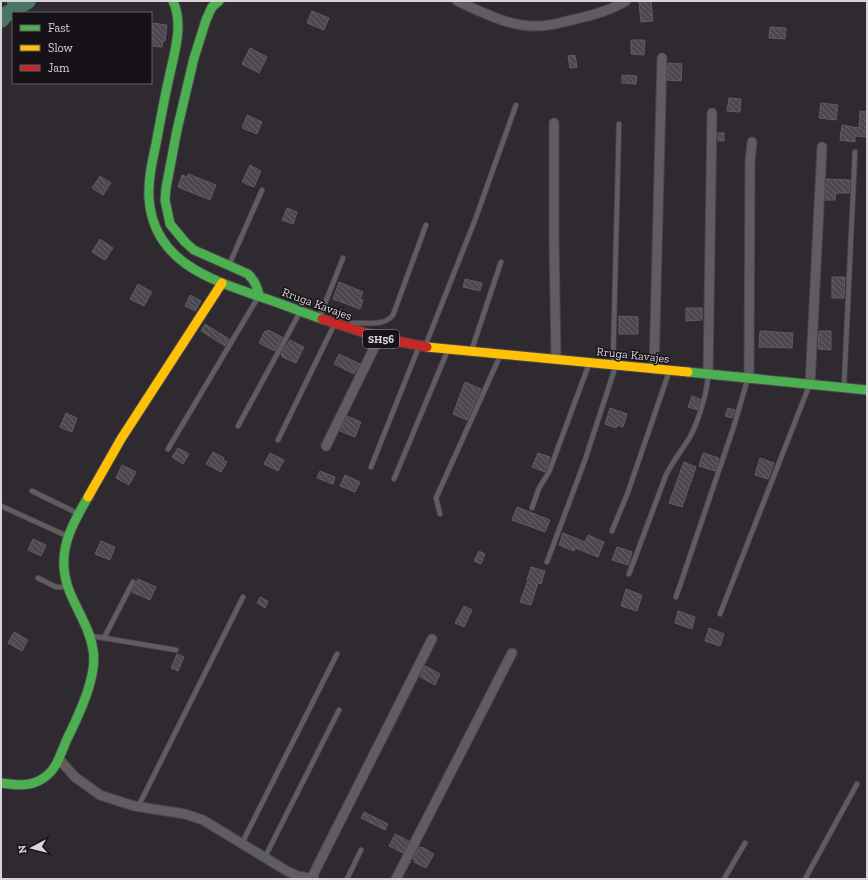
<svg xmlns="http://www.w3.org/2000/svg" width="868" height="880" viewBox="0 0 868 880" font-family="'Zilla Slab',serif">
	<style>
		.lines { fill: none; stroke-linecap: round; stroke-linejoin: round }
		.canal { stroke: #497663; stroke-width: 9 }
		.river { stroke: #497663; stroke-width: 16 }
		.building { fill: url(#building-back-hatch); stroke: #605c60 }
		.lane-casing { stroke: #49454b; stroke-width: 6 }
		.street-casing { stroke: #49454b; stroke-width: 11 }
		.fast-casing { stroke: #49454b; stroke-width: 11 }
		.slow-casing { stroke: #49454b; stroke-width: 11 }
		.jam-casing { stroke: #49454b; stroke-width: 11 }
		.lane { stroke: #605d61; stroke-width: 4.5 }
		.street { stroke: #605d61; stroke-width: 9 }
		.fast { stroke: #4caf50; stroke-width: 9 }
		.slow { stroke: #ffc107; stroke-width: 9 }
		.jam { stroke: #c62828; stroke-width: 9 }
		.labels { text-anchor: middle; stroke-width: 3; stroke-linejoin: round; paint-order: stroke }
		.shield { fill: #161217; stroke: #9e99a0; stroke-width: 1 }
		.shield-label { font-size: 11px; font-weight: bold; fill: #d9d3db }
		.street-label { font-size: 12px; fill: #d9d3db; stroke: #161217 }
	</style>
	<defs>
		<pattern id="building-back-hatch" width="6" height="6" patternUnits="userSpaceOnUse"><rect width="6" height="6" fill="#4e474f"/><path d="M-1 5l2 2M0 0l6 6M5-1l2 2" fill="none" stroke="#676168"/></pattern>
	</defs>
	<rect width="100%" height="100%" fill="#2f2a2f"/>
	<g class="lines">
		<!-- canal -->
		<path class="canal" d="M 11,1 L 15,9"/>
		<!-- river -->
		<path class="river" d="M 1,20 L 5,15 L 28,1"/>
	</g>
	<!-- building -->
	<g class="building">
		<path d="M 651,1 L 653,21 L 641,22 L 639,2 Z"/>
		<path d="M 312,11 L 329,18 L 324,30 L 307,23 Z"/>
		<path d="M 152,23 L 167,25 L 165,41 L 163,41 L 162,47 L 153,46 L 154,43 L 151,42 Z"/>
		<path d="M 770,27 L 786,28 L 785,39 L 769,38 Z"/>
		<path d="M 631,40 L 645,40 L 644,55 L 631,54 Z"/>
		<path d="M 250,48 L 267,57 L 259,73 L 242,64 Z"/>
		<path d="M 575,55 L 577,67 L 570,68 L 568,56 Z"/>
		<path d="M 668,63 L 682,64 L 681,81 L 667,80 Z"/>
		<path d="M 622,75 L 637,76 L 636,84 L 622,83 Z"/>
		<path d="M 729,98 L 741,99 L 740,112 L 727,111 Z"/>
		<path d="M 821,103 L 838,105 L 836,120 L 819,118 Z"/>
		<path d="M 860,111 L 867,112 L 867,137 L 855,136 L 855,142 L 840,140 L 842,125 L 859,128 Z"/>
		<path d="M 247,115 L 262,122 L 257,134 L 242,128 Z"/>
		<rect x="718" y="133" width="6" height="8"/>
		<path d="M 250,165 L 261,171 L 254,187 L 242,182 Z"/>
		<path d="M 188,174 L 216,185 L 210,200 L 178,187 L 182,175 L 187,177 Z"/>
		<path d="M 100,176 L 111,183 L 103,195 L 92,188 Z"/>
		<path d="M 826,179 L 850,180 L 849,193 L 836,193 L 835,200 L 825,200 Z"/>
		<path d="M 287,208 L 297,212 L 293,224 L 282,220 Z"/>
		<path d="M 100,239 L 113,248 L 105,260 L 92,252 Z"/>
		<path d="M 832,277 L 845,277 L 844,298 L 832,298 Z"/>
		<path d="M 465,279 L 482,283 L 480,291 L 463,287 Z"/>
		<path d="M 339,282 L 363,292 L 360,299 L 363,300 L 360,309 L 333,299 Z"/>
		<path d="M 138,284 L 152,292 L 144,306 L 130,299 Z"/>
		<path d="M 190,295 L 201,301 L 195,311 L 185,306 Z"/>
		<path d="M 686,308 L 702,308 L 702,320 L 686,321 Z"/>
		<path d="M 619,316 L 638,317 L 638,334 L 619,334 Z"/>
		<path d="M 205,324 L 229,339 L 225,346 L 201,331 Z"/>
		<path d="M 268,330 L 282,337 L 275,351 L 259,343 L 265,331 L 267,332 Z"/>
		<path d="M 760,331 L 793,333 L 792,348 L 759,347 Z"/>
		<path d="M 819,331 L 831,331 L 831,350 L 818,349 Z"/>
		<path d="M 290,340 L 304,347 L 296,363 L 282,357 L 282,355 L 281,354 Z"/>
		<path d="M 339,354 L 360,364 L 354,374 L 334,364 Z"/>
		<path d="M 465,382 L 481,389 L 467,420 L 453,414 Z"/>
		<path d="M 692,396 L 700,399 L 697,410 L 688,407 Z"/>
		<path d="M 610,408 L 627,414 L 623,427 L 617,425 L 616,428 L 605,424 Z"/>
		<path d="M 728,408 L 735,410 L 732,418 L 725,416 Z"/>
		<path d="M 66,413 L 77,418 L 72,432 L 60,427 Z"/>
		<path d="M 347,416 L 361,422 L 355,437 L 340,431 Z"/>
		<path d="M 178,448 L 189,454 L 183,464 L 172,457 Z"/>
		<path d="M 213,452 L 224,458 L 223,460 L 227,462 L 221,472 L 206,464 Z"/>
		<path d="M 270,453 L 284,460 L 278,471 L 264,464 Z"/>
		<path d="M 538,453 L 550,457 L 545,472 L 532,467 Z"/>
		<path d="M 703,453 L 719,458 L 715,471 L 699,466 Z"/>
		<path d="M 760,458 L 774,463 L 768,479 L 755,475 Z"/>
		<path d="M 684,462 L 696,467 L 682,507 L 669,503 Z"/>
		<path d="M 122,465 L 136,472 L 129,485 L 116,478 Z"/>
		<path d="M 320,471 L 335,477 L 333,484 L 317,478 Z"/>
		<path d="M 345,475 L 360,482 L 355,492 L 340,486 Z"/>
		<path d="M 517,507 L 550,520 L 545,532 L 512,520 Z"/>
		<path d="M 563,533 L 585,542 L 588,535 L 604,542 L 598,557 L 575,548 L 574,551 L 559,545 Z"/>
		<path d="M 33,539 L 46,545 L 41,556 L 28,550 Z"/>
		<path d="M 101,541 L 115,547 L 110,560 L 95,554 Z"/>
		<path d="M 617,547 L 632,552 L 628,565 L 612,560 Z"/>
		<path d="M 479,551 L 485,554 L 481,564 L 474,561 Z"/>
		<path d="M 531,567 L 545,571 L 541,584 L 538,583 L 531,605 L 520,602 L 528,580 L 527,580 Z"/>
		<path d="M 138,579 L 156,587 L 150,600 L 132,592 Z"/>
		<path d="M 626,589 L 642,595 L 637,611 L 621,606 Z"/>
		<path d="M 260,597 L 268,601 L 265,608 L 257,603 Z"/>
		<path d="M 464,606 L 472,610 L 464,627 L 455,623 Z"/>
		<path d="M 678,611 L 695,617 L 692,629 L 675,623 Z"/>
		<path d="M 709,628 L 724,634 L 720,646 L 705,641 Z"/>
		<path d="M 14,632 L 28,640 L 22,651 L 8,643 Z"/>
		<path d="M 177,654 L 184,657 L 178,671 L 171,668 Z"/>
		<path d="M 425,666 L 440,674 L 435,685 L 420,677 Z"/>
		<path d="M 364,812 L 388,824 L 385,830 L 361,818 Z"/>
		<path d="M 395,834 L 409,841 L 403,853 L 389,846 Z"/>
		<path d="M 419,847 L 421,848 L 422,847 L 434,854 L 426,868 L 414,862 L 415,860 L 413,859 Z"/>
	</g>
	<g class="lines">
		<!-- lane casing -->
		<g class="lane-casing">
			<g id="lane">
				<path d="M 229,265 L 262,190"/>
				<path d="M 320,316 L 343,258"/>
				<path d="M 351,323 C 365,322 384,327 393,315 L 426,225"/>
				<path d="M 426,344 L 475,220 L 516,105"/>
				<path d="M 472,349 L 501,262"/>
				<path d="M 613,363 L 619,124"/>
				<path d="M 844,386 L 855,152"/>
				<path d="M 238,426 L 299,314"/>
				<path d="M 278,440 L 334,325"/>
				<path d="M 168,449 L 257,299"/>
				<path d="M 371,467 L 418,349"/>
				<path d="M 394,479 L 447,352"/>
				<path d="M 32,491 L 77,513"/>
				<path d="M 1,506 L 67,536"/>
				<path d="M 532,508 L 539,488 L 549,472 L 589,364"/>
				<path d="M 440,514 L 436,498 L 500,356"/>
				<path d="M 612,531 L 628,492 L 669,372"/>
				<path d="M 547,562 L 585,460 L 615,368"/>
				<path d="M 629,574 L 666,475 C 673,461 682,450 690,437 C 698,422 707,393 708,377"/>
				<path d="M 38,578 L 56,587 L 67,587"/>
				<path d="M 676,597 L 734,426 L 747,381"/>
				<path d="M 720,614 L 809,386"/>
				<path d="M 92,636 L 104,638 L 133,582"/>
				<path d="M 104,638 L 176,650"/>
				<path d="M 138,807 L 243,597"/>
				<path d="M 242,843 L 337,654"/>
				<path d="M 265,857 L 339,710"/>
				<path d="M 347,879 L 361,850"/>
				<path d="M 724,879 L 745,843"/>
				<path d="M 805,879 L 857,784"/>
			</g>
		</g>
		<!-- street casing -->
		<g class="street-casing">
			<g id="street">
				<path d="M 457,1 C 482,12 509,27 538,26 C 552,26 566,21 580,18 C 596,14 611,10 626,1"/>
				<path d="M 554,123 L 554,240 L 556,358"/>
				<path d="M 654,369 L 662,58"/>
				<path d="M 708,375 L 712,113"/>
				<path d="M 748,379 L 749,370 L 750,162 L 752,142"/>
				<path d="M 810,385 L 822,147"/>
				<path d="M 326,446 L 379,338"/>
				<path d="M 59,759 L 75,777 L 100,795 L 134,806 L 185,814 L 203,820 L 287,871 L 298,876 L 314,879"/>
				<path d="M 311,879 L 432,639"/>
				<path d="M 396,879 L 512,653"/>
			</g>
		</g>
		<!-- fast casing -->
		<g class="fast-casing">
			<g id="fast">
				<path d="M 173,1 C 184,25 174,54 169,78 C 164,100 160,122 156,144 C 152,162 148,180 149,198 C 153,262 211,280 261,297 C 282,304 302,312 322,319"/>
				<path d="M 219,1 L 212,7 L 206,20 L 194,58 L 177,130 L 166,188 L 165,200 L 170,224 L 185,242 L 194,250 L 248,274 C 255,281 258,287 259,296"/>
				<path d="M 688,372 L 867,390"/>
				<path d="M 1,783 C 15,785 30,787 42,779 C 47,776 52,771 55,766 C 60,758 63,748 67,739 C 76,721 85,702 90,683 C 93,672 95,660 93,650 C 89,621 66,598 64,568 C 62,541 75,520 88,497"/>
			</g>
		</g>
		<!-- slow casing -->
		<g class="slow-casing">
			<g id="slow">
				<path d="M 427,347 L 688,372"/>
				<path d="M 88,497 L 121,439 L 222,283"/>
			</g>
		</g>
		<!-- jam casing -->
		<g class="jam-casing">
			<path id="jam" d="M 322,319 L 381,338 L 427,347"/>
		</g>
		<!-- lane -->
		<use href="#lane" class="lane"/>
		<!-- street -->
		<use href="#street" class="street"/>
		<!-- fast -->
		<use href="#fast" class="fast"/>
		<!-- slow -->
		<use href="#slow" class="slow"/>
		<!-- jam -->
		<use href="#jam" class="jam"/>
	</g>
	<g class="labels">
		<!-- shield labels -->
		<rect class="shield" x="363" y="330" width="36" height="18" rx="3"/>
		<g class="shield-label">
			<text x="381" y="343">SH56</text>
		</g>
		<!-- street labels -->
		<g class="street-label">
			<text transform="translate(317 304) rotate(20)" y="4">Rruga Kavajes</text>
			<text transform="translate(633 355) rotate(6)" y="4">Rruga Kavajes</text>
		</g>
	</g>
	<!-- border -->
	<rect width="868" height="880" fill="none" stroke="#d9d3db" stroke-width="4"/>
	<!-- legend -->
	<rect x="12" y="12" width="140" height="72" fill="#161217" stroke="#645f65"/>
	<rect x="20" y="25" width="20" height="6" fill="#4caf50" stroke="#645f65"/>
	<text x="48" y="32" font-size="12" fill="#d9d3db">Fast</text>
	<rect x="20" y="45" width="20" height="6" fill="#ffc107" stroke="#645f65"/>
	<text x="48" y="52" font-size="12" fill="#d9d3db">Slow</text>
	<rect x="20" y="65" width="20" height="6" fill="#c62828" stroke="#645f65"/>
	<text x="48" y="72" font-size="12" fill="#d9d3db">Jam</text>
	<!-- north arrow -->
	<g transform="translate(32 848) rotate(263)" stroke="#161217" stroke-width="3" paint-order="stroke">
	<path d="M0-3L7 15L0 10L-7 15Z" fill="#d9d3db"/>
	<text y="-6" font-size="11" font-weight="bold" text-anchor="middle" fill="#d9d3db">N</text>
	</g>
</svg>
